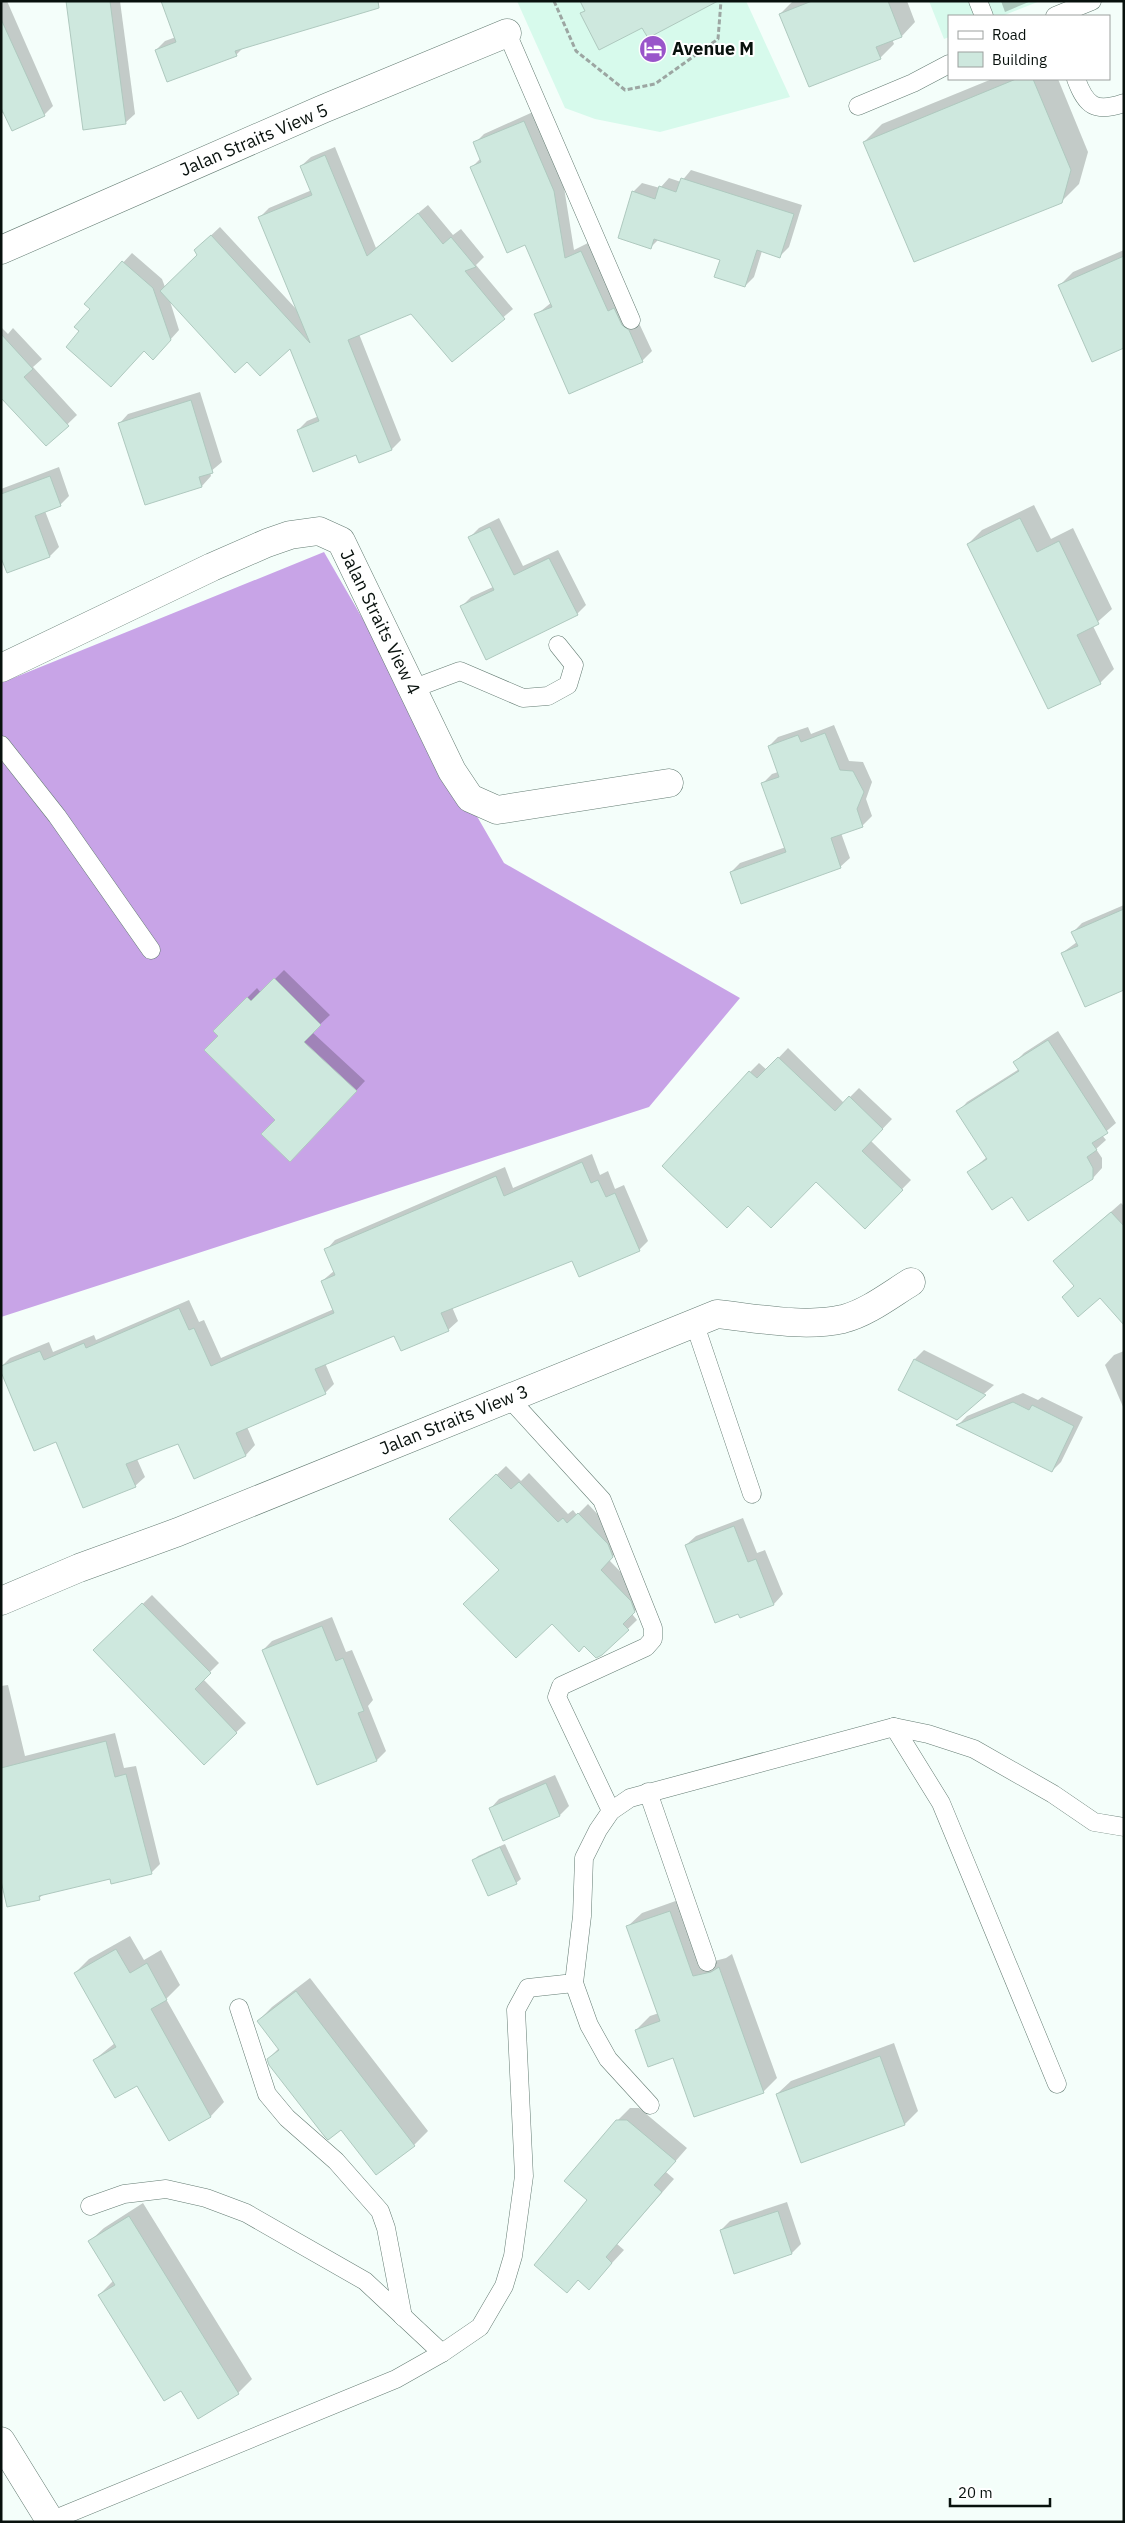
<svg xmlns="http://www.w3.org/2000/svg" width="1125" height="2523" viewBox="0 0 1125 2523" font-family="'IBM Plex Sans',sans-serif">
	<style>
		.built { fill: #d7faec }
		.forest { fill: #c8a4e7 }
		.shadow { fill: #0003 }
		.building { fill: #cee8de; stroke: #afc9bf }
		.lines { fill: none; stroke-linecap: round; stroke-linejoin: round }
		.service-casing { stroke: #647c73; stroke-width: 19 }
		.minor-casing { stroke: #647c73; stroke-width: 29 }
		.tertiary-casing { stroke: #647c73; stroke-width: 29 }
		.path { stroke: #9ca6a2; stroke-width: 3; stroke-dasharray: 5 2.5; stroke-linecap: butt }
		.service { stroke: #fff; stroke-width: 18 }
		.minor { stroke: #fff; stroke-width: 28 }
		.tertiary { stroke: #fff; stroke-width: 28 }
		.labels { text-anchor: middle; stroke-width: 4; stroke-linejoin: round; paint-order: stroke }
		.poi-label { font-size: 18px; font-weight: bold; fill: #08110d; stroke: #fff; text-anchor: start }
		.street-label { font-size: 18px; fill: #08110d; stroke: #fff }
	</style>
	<rect width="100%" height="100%" fill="#f4fefa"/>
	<!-- built -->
	<g class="built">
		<path d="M 517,1 L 746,1 L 790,97 L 660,132 L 595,119 L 565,108 Z"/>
		<path d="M 929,1 L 1040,1 L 1002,16 L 949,16 L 949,37 L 944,39 Z"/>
	</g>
	<!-- forest -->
	<path class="forest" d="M 324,552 L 504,863 L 740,998 L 649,1107 L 1,1317 L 1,683 Z"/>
	<!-- shadow -->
	<g class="shadow">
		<path d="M 1,1 L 7,1 L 53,106 L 44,115 L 1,113 Z"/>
		<path d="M 67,1 L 120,1 L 135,114 L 125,123 Z"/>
		<path d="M 793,1 L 907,1 L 915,22 L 902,36 L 892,39 L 894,44 L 880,58 L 780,14 Z"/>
		<path d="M 1001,1 L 1031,1 L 1005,12 Z"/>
		<path d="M 176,37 L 244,47 L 236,55 L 156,50 L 165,41 Z"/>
		<path d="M 992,79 L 1058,79 L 1088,152 L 1079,184 L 1061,202 L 864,142 L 882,124 Z"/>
		<path d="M 533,112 L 563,181 L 574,250 L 590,242 L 638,321 L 652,351 L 642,361 L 536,315 L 552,302 L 526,243 L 472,167 L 481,158 L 475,143 L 484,134 Z"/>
		<path d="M 335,147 L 376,248 L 428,205 L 453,235 L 461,229 L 484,257 L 476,265 L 513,309 L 452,361 L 411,313 L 359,334 L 401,440 L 392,449 L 357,454 L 298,430 L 307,421 L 319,416 L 291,347 L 247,361 L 169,298 L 179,330 L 162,349 L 144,350 L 81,331 L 92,309 L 85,304 L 132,253 L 162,279 L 165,287 L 198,255 L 205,241 L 220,227 L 298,311 L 260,217 L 269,208 L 312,190 L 301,166 L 311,157 Z"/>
		<path d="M 691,170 L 802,205 L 789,247 L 780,256 L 762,251 L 754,277 L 745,286 L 721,259 L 659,239 L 651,247 L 633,192 L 642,183 L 660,188 L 669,178 L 681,182 Z"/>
		<path d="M 1124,250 L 1124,347 L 1059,286 L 1073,272 Z"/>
		<path d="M 1,327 L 8,334 L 13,328 L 42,359 L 33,367 L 77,415 L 46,445 L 1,396 Z"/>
		<path d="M 200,392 L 222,462 L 210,472 L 211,476 L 202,486 L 146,504 L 119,424 L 128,414 Z"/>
		<path d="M 59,467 L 69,496 L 60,505 L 45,511 L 59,547 L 50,556 L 8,571 L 1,554 L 1,489 Z"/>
		<path d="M 1034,505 L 1051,539 L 1073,528 L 1112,609 L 1093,626 L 1114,669 L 1100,683 L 968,544 L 982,530 Z"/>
		<path d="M 499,518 L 523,566 L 558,550 L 586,605 L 577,614 L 461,607 L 471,597 L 493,587 L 470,537 L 479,528 Z"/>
		<path d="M 834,725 L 849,761 L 863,762 L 872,782 L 866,799 L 872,816 L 862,826 L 841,833 L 850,858 L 840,867 L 731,872 L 740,863 L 786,847 L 763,783 L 772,774 L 778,772 L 769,746 L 778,737 L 808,727 L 811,734 Z"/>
		<path d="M 1124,905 L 1124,988 L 1062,953 L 1077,942 L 1073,932 L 1082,923 Z"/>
		<path d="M 284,970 L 330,1015 L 312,1032 L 365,1081 L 300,1151 L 214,1031 L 257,988 L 261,993 Z"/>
		<path d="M 1058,1031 L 1116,1123 L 1102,1135 L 1106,1140 L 1096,1149 L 1102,1158 L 1102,1168 L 1093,1178 L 1013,1195 L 969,1172 L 987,1157 L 958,1112 L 967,1102 L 1019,1069 L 1015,1062 L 1024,1053 Z"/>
		<path d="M 788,1048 L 844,1103 L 859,1088 L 892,1119 L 871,1141 L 911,1180 L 865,1227 L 750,1072 L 759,1063 L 767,1070 Z"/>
		<path d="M 592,1154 L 600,1175 L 608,1171 L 615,1189 L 624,1185 L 648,1241 L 639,1250 L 572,1259 L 452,1307 L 458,1321 L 448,1330 L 395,1334 L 325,1363 L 334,1384 L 325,1393 L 247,1427 L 255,1445 L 246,1455 L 194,1477 L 179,1442 L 137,1459 L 145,1477 L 135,1486 L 56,1441 L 1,1367 L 10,1358 L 49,1342 L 53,1352 L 94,1335 L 96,1340 L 189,1300 L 199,1322 L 204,1320 L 221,1358 L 334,1309 L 322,1281 L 334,1271 L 326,1250 L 335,1240 L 505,1167 L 513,1188 Z"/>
		<path d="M 1121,1203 L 1124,1206 L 1124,1323 L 1101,1296 L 1075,1286 L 1055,1261 Z"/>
		<path d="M 924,1350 L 994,1385 L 957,1418 L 900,1389 L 915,1359 Z"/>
		<path d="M 1124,1351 L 1124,1409 L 1105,1365 L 1114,1355 Z"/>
		<path d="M 1023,1393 L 1038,1400 L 1042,1397 L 1083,1417 L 1061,1462 L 1052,1471 L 958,1425 L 967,1416 Z"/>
		<path d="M 506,1466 L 521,1481 L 529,1473 L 568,1514 L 573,1510 L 577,1515 L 588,1504 L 617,1535 L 622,1547 L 609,1560 L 640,1592 L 644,1602 L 632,1614 L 637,1620 L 602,1654 L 500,1570 L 460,1510 Z"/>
		<path d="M 743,1518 L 757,1553 L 765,1550 L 783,1594 L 774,1604 L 741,1617 L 686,1545 L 696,1536 Z"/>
		<path d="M 152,1595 L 219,1663 L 203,1679 L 246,1723 L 204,1763 L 95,1650 Z"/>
		<path d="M 332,1617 L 346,1652 L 352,1650 L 373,1700 L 368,1706 L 386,1751 L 377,1760 L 317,1784 L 263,1650 L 272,1641 Z"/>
		<path d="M 8,1685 L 25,1756 L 115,1733 L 124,1768 L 136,1766 L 160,1864 L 151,1873 L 111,1877 L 44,1894 L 39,1898 L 1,1887 L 1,1686 Z"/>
		<path d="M 555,1775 L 569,1806 L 560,1815 L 490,1809 L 499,1799 Z"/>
		<path d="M 505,1844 L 521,1879 L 516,1883 L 474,1860 L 478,1856 Z"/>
		<path d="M 684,1898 L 707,1963 L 726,1958 L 732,1954 L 777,2078 L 763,2092 L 674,2057 L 636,2030 L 650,2016 L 659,2013 L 628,1926 L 642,1913 Z"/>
		<path d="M 130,1936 L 144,1960 L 161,1950 L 180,1985 L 166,1999 L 224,2102 L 211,2116 L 169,2139 L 138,2084 L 94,2060 L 115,2043 L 75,1973 L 89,1959 Z"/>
		<path d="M 310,1978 L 428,2131 L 414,2145 L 377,2173 L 341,2128 L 268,2059 L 279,2048 L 258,2021 L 272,2007 Z"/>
		<path d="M 894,2043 L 918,2111 L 905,2124 L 777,2094 L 791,2081 Z"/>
		<path d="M 630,2108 L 639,2108 L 687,2148 L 666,2172 L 674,2179 L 617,2244 L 624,2250 L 589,2288 L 579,2279 L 567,2291 L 589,2200 L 617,2121 Z"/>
		<path d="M 787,2202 L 801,2244 L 792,2253 L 721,2230 L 730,2221 Z"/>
		<path d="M 143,2203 L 252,2379 L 238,2393 L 181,2390 L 99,2295 L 114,2280 L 90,2241 L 104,2228 Z"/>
	</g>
	<!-- building -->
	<g class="building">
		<path d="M 66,1 L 110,1 L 126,124 L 83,130 Z"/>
		<path d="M 161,1 L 378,1 L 379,8 L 235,51 L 237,56 L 167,82 L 155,50 L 176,42 Z"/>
		<path d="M 580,1 L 718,1 L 648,38 L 642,28 L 599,50 L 580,13 L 585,11 Z"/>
		<path d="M 812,1 L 888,1 L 902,37 L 876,47 L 881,59 L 809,87 L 779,14 Z"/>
		<path d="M 1,19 L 45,116 L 12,131 L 1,108 Z"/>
		<path d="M 1016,79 L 1033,79 L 1071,170 L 1062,203 L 914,262 L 863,142 Z"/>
		<path d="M 524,121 L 554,191 L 565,258 L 581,251 L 608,311 L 614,308 L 622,325 L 629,330 L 643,362 L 569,394 L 534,314 L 552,307 L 525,245 L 507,253 L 470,167 L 481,162 L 473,142 Z"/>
		<path d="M 325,155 L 367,256 L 418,213 L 443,244 L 451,237 L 476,267 L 465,271 L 505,319 L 452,362 L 411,314 L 348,340 L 392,450 L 359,463 L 356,455 L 313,472 L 297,430 L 319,421 L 290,349 L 260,376 L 247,362 L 235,373 L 160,291 L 197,255 L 194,250 L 211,235 L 310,343 L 258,217 L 312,195 L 300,166 Z"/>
		<path d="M 681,178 L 794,214 L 780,258 L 757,250 L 745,287 L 714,277 L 720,260 L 654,239 L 651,249 L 618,238 L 632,191 L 655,199 L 659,186 L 676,192 Z"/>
		<path d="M 1124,256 L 1124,348 L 1092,362 L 1058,285 Z"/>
		<path d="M 122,261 L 153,288 L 171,340 L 153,360 L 144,351 L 111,387 L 66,347 L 79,331 L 74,327 L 90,309 L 84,304 Z"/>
		<path d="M 1,334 L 33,369 L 24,377 L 69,426 L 46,446 L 1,398 Z"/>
		<path d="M 191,400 L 213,473 L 199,477 L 202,487 L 145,505 L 118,423 Z"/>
		<path d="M 50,476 L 61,506 L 35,516 L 50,557 L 7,573 L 1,558 L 1,494 Z"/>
		<path d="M 1020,518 L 1037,552 L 1059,541 L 1099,624 L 1077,635 L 1101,684 L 1048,709 L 967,544 Z"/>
		<path d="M 490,527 L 514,575 L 549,558 L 578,615 L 486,660 L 460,606 L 494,590 L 468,537 Z"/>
		<path d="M 825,733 L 840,770 L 853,771 L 864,792 L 857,809 L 863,827 L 831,838 L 841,868 L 741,904 L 730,872 L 786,852 L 761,783 L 779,777 L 768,746 L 798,735 L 801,742 Z"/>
		<path d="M 1124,909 L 1124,990 L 1085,1007 L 1061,953 L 1078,946 L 1071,932 Z"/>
		<path d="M 274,978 L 321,1025 L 304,1042 L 357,1091 L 290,1162 L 261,1134 L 275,1120 L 204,1050 L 218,1036 L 213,1031 L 247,997 L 251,1001 Z"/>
		<path d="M 1048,1040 L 1108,1133 L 1092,1143 L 1097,1150 L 1087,1157 L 1093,1168 L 1093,1179 L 1028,1221 L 1012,1197 L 992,1210 L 967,1172 L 987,1159 L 956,1111 L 1019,1071 L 1013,1062 Z"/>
		<path d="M 778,1057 L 835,1111 L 849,1096 L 883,1129 L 862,1151 L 903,1190 L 865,1229 L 816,1182 L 771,1228 L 748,1206 L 727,1228 L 662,1166 L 749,1071 L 757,1078 Z"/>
		<path d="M 582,1162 L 591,1183 L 598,1180 L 606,1197 L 615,1193 L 640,1251 L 579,1277 L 572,1261 L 441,1313 L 449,1331 L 401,1351 L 394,1336 L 315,1369 L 326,1394 L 236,1433 L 246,1456 L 194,1479 L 178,1444 L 126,1464 L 136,1487 L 83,1508 L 56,1442 L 34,1451 L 1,1372 L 1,1366 L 40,1351 L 44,1360 L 84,1343 L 86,1348 L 179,1308 L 189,1330 L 194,1328 L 211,1366 L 334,1313 L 321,1281 L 335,1275 L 324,1249 L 496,1176 L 504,1196 Z"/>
		<path d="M 1111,1212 L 1124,1226 L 1124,1325 L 1100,1298 L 1078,1317 L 1062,1297 L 1074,1286 L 1053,1261 Z"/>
		<path d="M 914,1359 L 986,1395 L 957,1420 L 898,1390 Z"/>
		<path d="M 1013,1402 L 1029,1410 L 1032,1405 L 1074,1426 L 1052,1472 L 956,1425 Z"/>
		<path d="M 496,1474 L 511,1489 L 519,1482 L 558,1522 L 563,1518 L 567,1523 L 578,1513 L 608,1544 L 613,1557 L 601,1570 L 631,1601 L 635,1612 L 623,1624 L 629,1630 L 602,1655 L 596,1658 L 584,1646 L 579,1652 L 552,1624 L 516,1658 L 463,1604 L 499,1570 L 449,1519 Z"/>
		<path d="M 734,1526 L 748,1562 L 756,1559 L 774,1605 L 740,1618 L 738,1614 L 715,1623 L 685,1545 Z"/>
		<path d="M 142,1603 L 211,1673 L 195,1689 L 237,1733 L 204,1765 L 93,1650 Z"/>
		<path d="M 322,1626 L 336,1661 L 343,1658 L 364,1711 L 358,1713 L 377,1761 L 317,1785 L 262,1650 Z"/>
		<path d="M 106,1741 L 115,1777 L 126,1774 L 152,1874 L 111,1884 L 110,1879 L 39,1896 L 40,1900 L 7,1907 L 1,1881 L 1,1768 Z"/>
		<path d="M 546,1783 L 560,1816 L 503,1841 L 489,1808 Z"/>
		<path d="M 500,1847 L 517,1884 L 488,1896 L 472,1860 Z"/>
		<path d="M 670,1911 L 693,1976 L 711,1972 L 719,1967 L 764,2093 L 694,2117 L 673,2058 L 648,2067 L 635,2030 L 660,2021 L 626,1926 Z"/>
		<path d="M 116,1949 L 130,1973 L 147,1963 L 167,2000 L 151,2009 L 211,2117 L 169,2141 L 137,2086 L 115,2098 L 93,2060 L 116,2047 L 74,1973 Z"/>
		<path d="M 296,1991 L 415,2146 L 376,2175 L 341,2130 L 328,2140 L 325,2137 L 269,2065 L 267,2059 L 279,2050 L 257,2021 Z"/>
		<path d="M 880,2056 L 905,2125 L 801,2163 L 776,2094 Z"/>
		<path d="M 616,2120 L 627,2120 L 676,2161 L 654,2185 L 662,2192 L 606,2257 L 612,2263 L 589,2290 L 578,2280 L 567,2293 L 534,2265 L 587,2200 L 564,2181 Z"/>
		<path d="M 778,2211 L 792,2254 L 734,2274 L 720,2230 Z"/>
		<path d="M 129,2216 L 239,2394 L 198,2419 L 181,2391 L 164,2401 L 98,2295 L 115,2285 L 88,2241 Z"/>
	</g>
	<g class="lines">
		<!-- service casing -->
		<g class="service-casing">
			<g id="service">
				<path d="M 978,1 L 984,16"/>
				<path d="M 1055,16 L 1092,1"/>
				<path d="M 507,33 L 631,320"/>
				<path d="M 1076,79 C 1086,106 1095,113 1124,103"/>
				<path d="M 858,106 L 913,83 L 949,64"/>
				<path d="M 412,689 L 460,671 L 523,698 L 548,696 L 568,685 L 574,665 L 558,645"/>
				<path d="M 1,745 L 57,816 L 151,950"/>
				<path d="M 694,1322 L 752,1494"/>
				<path d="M 509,1398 L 602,1500 L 653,1628 L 653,1639 L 646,1647 L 561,1686 L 557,1697 L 611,1811"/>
				<path d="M 894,1727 L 941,1803 L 1057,2084"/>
				<path d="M 648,1792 L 707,1962"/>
				<path d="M 574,1983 L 589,2025 L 608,2059 L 650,2105"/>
				<path d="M 239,2008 L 267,2094 L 287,2118 L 336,2161 L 380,2211 L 386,2228 L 403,2317"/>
				<path d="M 90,2206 L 124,2194 L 166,2189 L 206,2198 L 246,2213 L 365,2281 L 442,2353"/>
				<path d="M 50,2521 L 396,2379 L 442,2353 L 480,2327 L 504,2286 L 513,2256 L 524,2176 L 516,2010 L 528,1988 L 574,1983 L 582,1916 L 584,1858 L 598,1830 L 611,1811 L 630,1798 L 894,1727 L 928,1734 L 974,1749 L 1053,1794 L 1094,1822 L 1124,1827"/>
			</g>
		</g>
		<!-- minor casing -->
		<g class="minor-casing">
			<g id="minor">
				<path d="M 1,250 L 323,109 L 507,33"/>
				<path d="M 1,668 L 212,567 L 267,543 L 290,535 L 319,531 L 341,541 L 452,771 L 470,798 L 497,810 L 669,783"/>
				<path d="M 1,1601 L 79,1568 L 178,1532 L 717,1314 C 757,1318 803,1328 843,1319 C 867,1313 890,1295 911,1282"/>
			</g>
		</g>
		<!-- tertiary casing -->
		<g class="tertiary-casing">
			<path id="tertiary" d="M 1,2441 L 51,2522"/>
		</g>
		<!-- path -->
		<path class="path" d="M 554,1 L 576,51 L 625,90 L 655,84 L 718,39 L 721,1"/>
		<!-- service -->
		<use href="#service" class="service"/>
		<!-- minor -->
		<use href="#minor" class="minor"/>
		<!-- tertiary -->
		<use href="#tertiary" class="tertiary"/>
	</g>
	<!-- icons -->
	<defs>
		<g id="hotel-disc" transform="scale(1.4375)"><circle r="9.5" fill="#9955ca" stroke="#fff"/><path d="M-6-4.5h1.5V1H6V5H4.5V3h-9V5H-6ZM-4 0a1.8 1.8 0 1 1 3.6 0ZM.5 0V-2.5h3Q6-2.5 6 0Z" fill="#fff"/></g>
	</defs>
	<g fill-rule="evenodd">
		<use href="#hotel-disc" x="653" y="49"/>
	</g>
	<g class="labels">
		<!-- poi labels -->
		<g class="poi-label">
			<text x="672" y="55">Avenue M</text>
		</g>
		<!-- street labels -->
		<g class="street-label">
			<text transform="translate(254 140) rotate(-23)" y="6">Jalan Straits View 5</text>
			<text transform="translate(380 622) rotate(64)" y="6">Jalan Straits View 4</text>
			<text transform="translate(454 1420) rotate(-22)" y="6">Jalan Straits View 3</text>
		</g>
	</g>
	<!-- border -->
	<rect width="1125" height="2523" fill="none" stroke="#08110d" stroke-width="5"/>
	<!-- legend -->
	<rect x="948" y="15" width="162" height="65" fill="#ffffff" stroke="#9ca09e"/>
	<rect x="958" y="31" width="25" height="8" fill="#ffffff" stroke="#9ca09e"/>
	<text x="992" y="40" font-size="15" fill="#08110d">Road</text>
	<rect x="958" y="52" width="25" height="15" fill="#cee8de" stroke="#9ca09e"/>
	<text x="992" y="65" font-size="15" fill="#08110d">Building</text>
	<!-- scale -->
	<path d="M950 2498v8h100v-8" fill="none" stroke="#08110d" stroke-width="2.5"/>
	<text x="958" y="2498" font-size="15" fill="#08110d" stroke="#ffffff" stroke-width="4" paint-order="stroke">20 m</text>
</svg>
